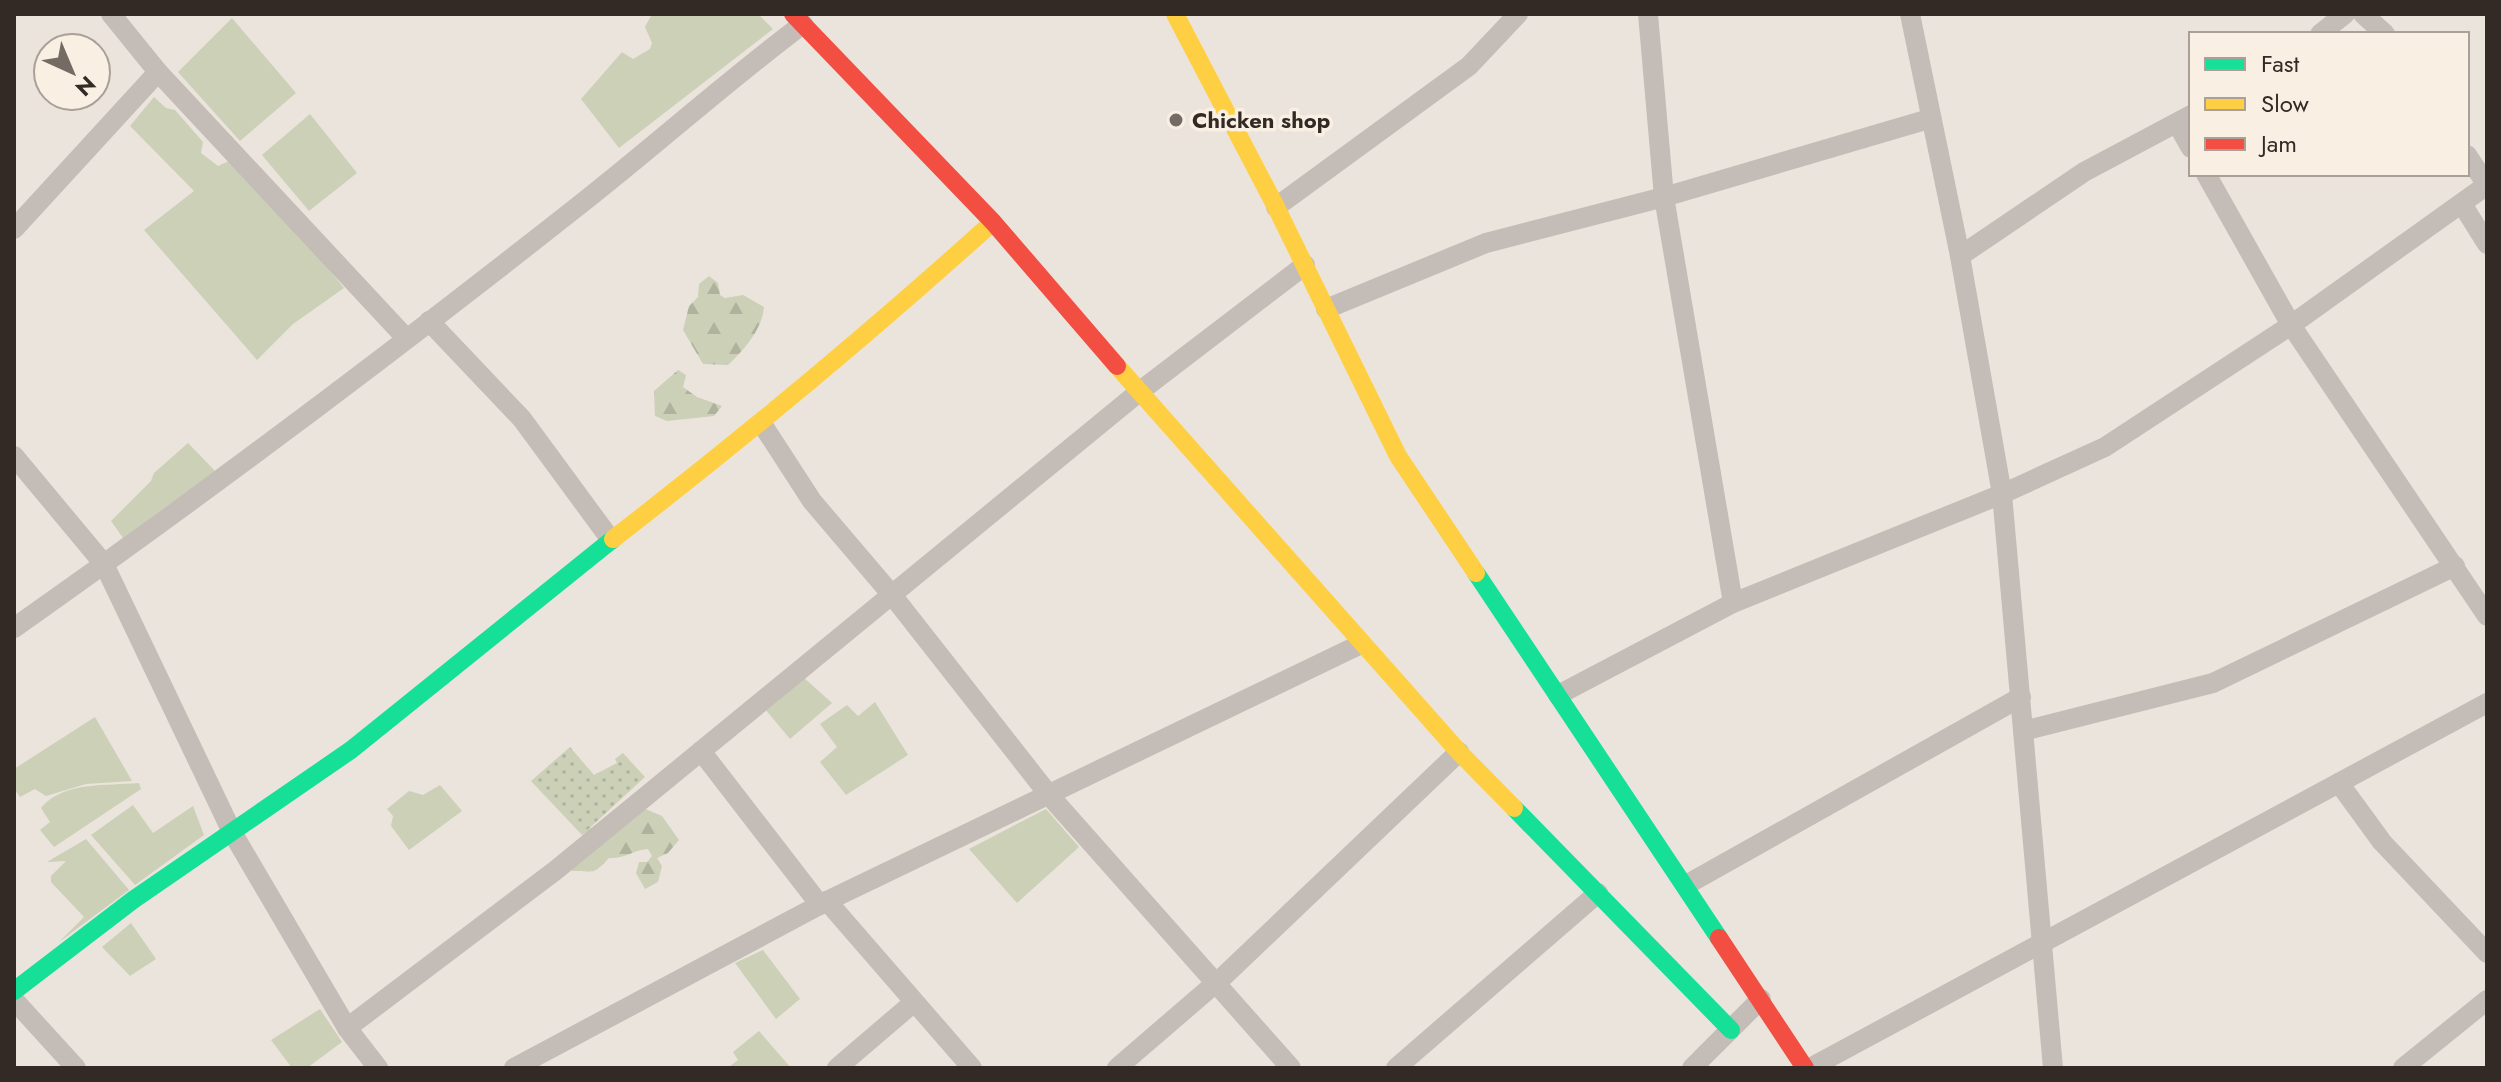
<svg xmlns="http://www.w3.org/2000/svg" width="2501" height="1082" viewBox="0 0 2501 1082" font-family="Jost,sans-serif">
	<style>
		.grass { fill: #cbd0b7 }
		.forest { fill: url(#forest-firs) }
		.park { fill: url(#park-dots) }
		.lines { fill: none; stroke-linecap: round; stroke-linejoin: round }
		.street { stroke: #c4bdb7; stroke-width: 20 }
		.fast { stroke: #16e098; stroke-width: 18 }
		.slow { stroke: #ffcf43; stroke-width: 18 }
		.jam { stroke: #f24e42; stroke-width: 18 }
		.poi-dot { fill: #746b65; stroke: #f9efe3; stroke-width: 3 }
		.labels { text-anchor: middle; stroke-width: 7; stroke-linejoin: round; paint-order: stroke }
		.poi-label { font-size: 22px; font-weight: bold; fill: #342a25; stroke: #f9efe3; text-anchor: start }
	</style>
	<defs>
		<pattern id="forest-firs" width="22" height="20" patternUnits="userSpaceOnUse" patternTransform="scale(2)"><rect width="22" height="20" fill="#cbd0b7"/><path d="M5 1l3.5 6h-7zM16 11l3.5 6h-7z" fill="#afb39d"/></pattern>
		<pattern id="park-dots" width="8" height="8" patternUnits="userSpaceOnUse" patternTransform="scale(2)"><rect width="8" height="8" fill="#cbd0b7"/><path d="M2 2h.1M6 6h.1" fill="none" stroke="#afb39d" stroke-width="1.8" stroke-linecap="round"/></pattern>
	</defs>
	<rect width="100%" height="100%" fill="#ebe4dd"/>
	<!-- grass -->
	<g class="grass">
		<path d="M 652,14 L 758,14 L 773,29 L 619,148 L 581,99 L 622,52 L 633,59 L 650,49 L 652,43 L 645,27 Z"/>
		<path d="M 232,18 L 296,93 L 240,141 L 178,72 Z"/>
		<path d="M 154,97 L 166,108 L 175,110 L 203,142 L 201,153 L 218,166 L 231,160 L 246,169 L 344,288 L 293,324 L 257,360 L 144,230 L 194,191 L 130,126 Z"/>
		<path d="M 310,114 L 357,173 L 309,211 L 262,155 Z"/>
		<path d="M 188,443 L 215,471 L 123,538 L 111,521 L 151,481 L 154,473 Z"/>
		<path d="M 803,677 L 832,703 L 790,739 L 765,709 Z"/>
		<path d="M 875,702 L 908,755 L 846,795 L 820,762 L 837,747 L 820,724 L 847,705 L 858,716 Z"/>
		<path d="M 95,717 L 132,781 L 86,784 L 46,796 L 35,789 L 20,797 L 14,788 L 14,769 Z"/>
		<path d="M 139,783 L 141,789 L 54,847 L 40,830 L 50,822 L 41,808 C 63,781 107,786 139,783 Z"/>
		<path d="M 440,785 L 462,811 L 409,850 L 391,826 L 393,816 L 387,809 L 409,791 L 423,795 Z"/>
		<path d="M 133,805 L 153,833 L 193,806 L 204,835 L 135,885 L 91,835 Z"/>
		<path d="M 1046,809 L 1079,847 L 1017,903 L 969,849 Z"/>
		<path d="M 86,839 L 129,890 L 59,942 L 84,917 L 51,882 L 51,876 L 66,861 L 47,862 Z"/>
		<path d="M 131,923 L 156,959 L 130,976 L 102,947 Z"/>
		<path d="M 763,950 L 800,999 L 776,1019 L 735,963 Z"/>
		<path d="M 320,1009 L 342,1042 L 307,1068 L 292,1068 L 271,1040 Z"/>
		<path d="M 759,1031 L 791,1068 L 730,1066 L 738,1060 L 733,1052 Z"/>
	</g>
	<!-- forest -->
	<g class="forest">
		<path d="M 709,276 L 718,283 L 720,295 L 725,298 L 743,295 L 764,307 C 762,330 744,350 728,365 L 703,364 L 683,330 L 689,306 L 698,297 L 699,284 Z"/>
		<path d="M 678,370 L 686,375 L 683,387 L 697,397 L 722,406 L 714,416 L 667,421 L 655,416 L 654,391 Z"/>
		<path d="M 641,807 L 662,816 L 679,840 L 668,853 L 657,858 L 662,866 L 658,882 L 645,889 L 636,873 L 639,862 L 647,862 L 652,856 L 648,849 C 633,850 625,859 609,858 C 591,877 595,870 572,871 L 569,861 L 586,830 Z"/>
	</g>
	<!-- park -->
	<path class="park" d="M 570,747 L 594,775 L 617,763 L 615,759 L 623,753 L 645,777 L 582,835 L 531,781 Z"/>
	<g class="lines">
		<!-- street -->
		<g class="street">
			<path d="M 1648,14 L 1664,197 L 1733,603"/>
			<path d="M 1910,14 L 1960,256 L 2002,494 L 2053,1068"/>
			<path d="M 2363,14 L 2385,34"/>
			<path d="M 2320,34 L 2345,14"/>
			<path d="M 158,72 L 406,338"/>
			<path d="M 2177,123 L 2191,148"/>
			<path d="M 2206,174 L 2291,325 L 2487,616"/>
			<path d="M 2462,204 L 2487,244"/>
			<path d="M 1276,207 L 1469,66 L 1518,14"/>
			<path d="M 14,229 L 158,72 L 111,14"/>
			<path d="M 1960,256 L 2084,172 L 2191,115"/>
			<path d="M 1326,309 L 1486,243 L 1664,197 L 1929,119"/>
			<path d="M 429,321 L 522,419 L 611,540"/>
			<path d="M 762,424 L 812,501 L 892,595 L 1049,795 L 1291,1068"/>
			<path d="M 14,456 L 104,564 L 232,832 L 347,1028 L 378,1068"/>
			<path d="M 14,628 C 207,492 397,349 582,203 C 657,144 727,81 803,24"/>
			<path d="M 1558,695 L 1733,603 L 2002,494 L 2105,447 L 2291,325 L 2487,185 L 2467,155"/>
			<path d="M 2023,731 L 2213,683 L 2455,566"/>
			<path d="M 701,751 L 820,905"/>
			<path d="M 2339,783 L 2382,842 L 2487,953"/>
			<path d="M 1686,885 L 2021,697"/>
			<path d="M 827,901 L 972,1068"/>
			<path d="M 14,1000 L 76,1068"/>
			<path d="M 347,1028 L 556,870 L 1139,392 L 1305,265"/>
			<path d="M 514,1068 L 827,901 L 1361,644"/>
			<path d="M 837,1068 L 913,1003"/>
			<path d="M 1117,1068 L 1225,975 L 1459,752"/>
			<path d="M 1396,1068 L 1598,893"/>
			<path d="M 1692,1068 L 1761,999"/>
			<path d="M 1810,1068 L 2487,703"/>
			<path d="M 2403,1068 L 2487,1000"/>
		</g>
		<!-- fast -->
		<g class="fast">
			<path d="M 1476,573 L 1719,938"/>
			<path d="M 1514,808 L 1731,1030"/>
			<path d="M 14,991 L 133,900 L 351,750 L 613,539"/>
		</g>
		<!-- slow -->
		<g class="slow">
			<path d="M 1175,14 L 1276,207 L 1398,456 L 1476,573"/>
			<path d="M 1117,366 L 1459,752 L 1514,808"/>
			<path d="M 613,539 C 744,438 870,333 993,222"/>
		</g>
		<!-- jam -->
		<g class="jam">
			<path d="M 793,14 L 993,222 L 1117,366"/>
			<path d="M 1719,938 L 1805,1068"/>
		</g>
	</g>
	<!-- markers -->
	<circle class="poi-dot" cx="1176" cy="120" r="8"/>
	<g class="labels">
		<!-- poi labels -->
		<g class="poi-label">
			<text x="1192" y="128">Chicken shop</text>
		</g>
	</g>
	<!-- border -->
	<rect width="2501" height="1082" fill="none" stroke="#342a25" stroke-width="32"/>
	<!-- legend -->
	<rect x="2189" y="32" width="280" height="144" fill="#f9efe3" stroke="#aaa097" stroke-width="2"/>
	<rect x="2205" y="58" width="40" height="12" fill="#16e098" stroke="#aaa097" stroke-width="2"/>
	<text x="2261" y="72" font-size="24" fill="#342a25">Fast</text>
	<rect x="2205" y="98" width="40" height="12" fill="#ffcf43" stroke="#aaa097" stroke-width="2"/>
	<text x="2261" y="112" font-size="24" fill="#342a25">Slow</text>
	<rect x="2205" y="138" width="40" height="12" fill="#f24e42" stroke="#aaa097" stroke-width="2"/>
	<text x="2261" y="152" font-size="24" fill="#342a25">Jam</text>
	<!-- north arrow -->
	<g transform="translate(72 72) rotate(136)"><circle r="38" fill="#f9efe3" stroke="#aaa097" stroke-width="2"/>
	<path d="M0-6L14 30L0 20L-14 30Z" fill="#746b65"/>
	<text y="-12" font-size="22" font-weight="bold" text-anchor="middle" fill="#342a25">N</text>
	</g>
</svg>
